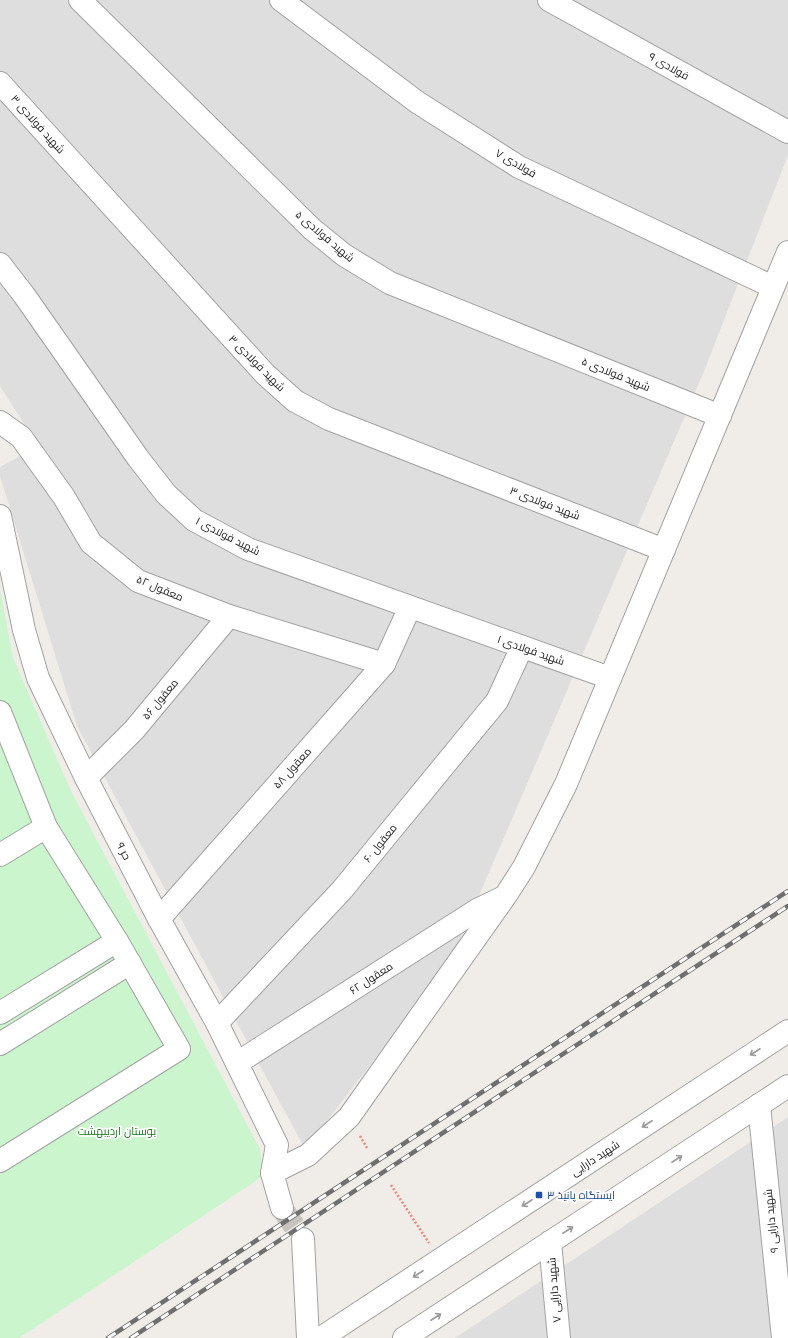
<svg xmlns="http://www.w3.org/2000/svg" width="788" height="1338" viewBox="0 0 788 1338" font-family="Arial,Cairo,sans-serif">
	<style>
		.residential { fill: #dfdede }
		.park { fill: #caf5cd }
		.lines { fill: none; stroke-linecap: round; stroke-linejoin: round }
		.minor-tunnel { stroke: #c7c4c0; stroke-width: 22; stroke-dasharray: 22 11; stroke-linecap: butt }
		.minor-casing { stroke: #a2a2a2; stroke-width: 24 }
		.path { stroke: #ee867b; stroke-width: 2.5; stroke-dasharray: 2 2; stroke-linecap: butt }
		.minor { stroke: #fff; stroke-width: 22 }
		.rail-casing { stroke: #6f6f6f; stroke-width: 4.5 }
		.rail { stroke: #fff; stroke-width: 3; stroke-dasharray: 9; stroke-linecap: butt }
		.oneway { stroke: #9b9b9b }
		.transit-dot { fill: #1a4fb4; stroke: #fff; stroke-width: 1.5 }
		.labels { text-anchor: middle; stroke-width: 3.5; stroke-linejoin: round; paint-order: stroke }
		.street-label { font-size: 11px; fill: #212121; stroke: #fff }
		.park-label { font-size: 11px; fill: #16781d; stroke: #fff }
		.transit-label { font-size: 11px; fill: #164399; stroke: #fff; text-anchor: start }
	</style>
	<rect width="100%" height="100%" fill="#f0ede8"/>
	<!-- residential -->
	<g class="residential">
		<path d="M 0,0 L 788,0 L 788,155 L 705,369 L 451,961 L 305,1149 L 77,726 L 0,476 L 0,467 L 38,446 L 0,386 Z"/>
		<path d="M 788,1117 L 788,1338 L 455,1338 Z"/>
	</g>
	<!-- park -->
	<path class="park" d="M 0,589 L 13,658 L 71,791 L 260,1149 L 263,1176 L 19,1338 L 0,1338 Z"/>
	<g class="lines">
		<!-- minor-tunnel -->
		<path class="minor-tunnel" d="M 282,1208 L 303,1239"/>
		<!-- minor casing -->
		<g class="minor-casing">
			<g id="minor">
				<path d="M 80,0 L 312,229 L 344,255 L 390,283 L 720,416"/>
				<path d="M 281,0 L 417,102 L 519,167 L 773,287"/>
				<path d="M 549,0 L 788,132"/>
				<path d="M 0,83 L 265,374 L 295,401 L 329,419 L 664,550"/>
				<path d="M 0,264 L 24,295 L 138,458 L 166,494 L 194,520 L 248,549 L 610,678"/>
				<path d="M 0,422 L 21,437 L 64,497 L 91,543 L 138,581 L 229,616 L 384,664"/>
				<path d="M 0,516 L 24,630 L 38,678 L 86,778 L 159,919 L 217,1023 L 277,1145 L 272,1173 L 282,1208"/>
				<path d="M 0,712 L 46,827 L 117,941 L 179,1049 L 0,1161"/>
				<path d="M 86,778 L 134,730 L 229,616"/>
				<path d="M 0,855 L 46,827"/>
				<path d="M 159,919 L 384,664 L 410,607"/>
				<path d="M 0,1013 L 117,941"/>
				<path d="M 217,1023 L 342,890 L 497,701 L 522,647"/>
				<path d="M 0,1044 L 130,963"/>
				<path d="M 237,1063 L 477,910 L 504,897"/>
				<path d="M 759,1105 L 783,1338"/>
				<path d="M 272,1173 L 308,1155 L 349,1117 L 506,895 L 524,867 L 566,784 L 788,252"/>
				<path d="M 303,1239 L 308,1338"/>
				<path d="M 550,1242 L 559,1338"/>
				<path d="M 321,1338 L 788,1031"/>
				<path d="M 404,1338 L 788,1086"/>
			</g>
		</g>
		<!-- path -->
		<g class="path">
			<path d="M 360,1136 L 367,1148"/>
			<path d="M 391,1185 L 429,1243"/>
		</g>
		<!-- minor -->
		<use href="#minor" class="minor"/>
		<!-- rail casing -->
		<g class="rail-casing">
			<g id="rail">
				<path d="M 108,1338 L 788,891"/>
				<path d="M 131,1338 L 788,906"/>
			</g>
		</g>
		<!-- rail -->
		<use href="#rail" class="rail"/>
	</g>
	<!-- one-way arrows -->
	<defs><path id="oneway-shaft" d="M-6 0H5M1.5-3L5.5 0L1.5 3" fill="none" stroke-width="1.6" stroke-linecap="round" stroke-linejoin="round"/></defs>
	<g class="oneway">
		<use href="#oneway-shaft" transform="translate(755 1052) rotate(147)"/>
		<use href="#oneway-shaft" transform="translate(647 1124) rotate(147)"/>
		<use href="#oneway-shaft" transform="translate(677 1159) rotate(-33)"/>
		<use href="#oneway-shaft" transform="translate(527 1203) rotate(147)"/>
		<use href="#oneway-shaft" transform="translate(568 1230) rotate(-33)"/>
		<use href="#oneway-shaft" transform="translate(418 1274) rotate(147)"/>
		<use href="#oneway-shaft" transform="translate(436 1317) rotate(-33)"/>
	</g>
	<!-- markers -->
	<rect class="transit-dot" x="535" y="1191" width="8" height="8" rx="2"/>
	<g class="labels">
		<!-- street labels -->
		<g class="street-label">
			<text transform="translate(669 66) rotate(29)" y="4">فولادی ۹</text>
			<text transform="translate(38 124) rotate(48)" y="4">شهید فولادی ۳</text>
			<text transform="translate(516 163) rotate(30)" y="4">فولادی ۷</text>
			<text transform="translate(325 236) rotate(40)" y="4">شهید فولادی ۵</text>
			<text transform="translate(257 363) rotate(45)" y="4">شهید فولادی ۳</text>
			<text transform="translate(616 374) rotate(22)" y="4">شهید فولادی ۵</text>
			<text transform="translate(545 503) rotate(21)" y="4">شهید فولادی ۳</text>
			<text transform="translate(228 536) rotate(27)" y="4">شهید فولادی ۱</text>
			<text transform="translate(160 588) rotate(23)" y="4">معقول ۵۲</text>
			<text transform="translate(531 650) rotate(19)" y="4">شهید فولادی ۱</text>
			<text transform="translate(160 699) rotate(-50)" y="4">معقول ۵۶</text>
			<text transform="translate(292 768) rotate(-48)" y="4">معقول ۵۸</text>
			<text transform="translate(380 843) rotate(-51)" y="4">معقول ۶۰</text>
			<text transform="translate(124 851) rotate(63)" y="4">حر ۹</text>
			<text transform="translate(371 978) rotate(-33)" y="4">معقول ۶۲</text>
			<text transform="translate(595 1158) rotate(-33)" y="4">شهید دارایی</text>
			<text transform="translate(771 1221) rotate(-96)" y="4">شهید دارایی ۹</text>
			<text transform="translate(554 1290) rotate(-95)" y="4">شهید دارایی ۷</text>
		</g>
		<!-- park labels -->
		<g class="park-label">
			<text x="117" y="1135">بوستان اردیبهشت</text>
		</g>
		<!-- transit labels -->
		<g class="transit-label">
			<text x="547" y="1199">ایستگاه پانیذ ۳</text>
		</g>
	</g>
</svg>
